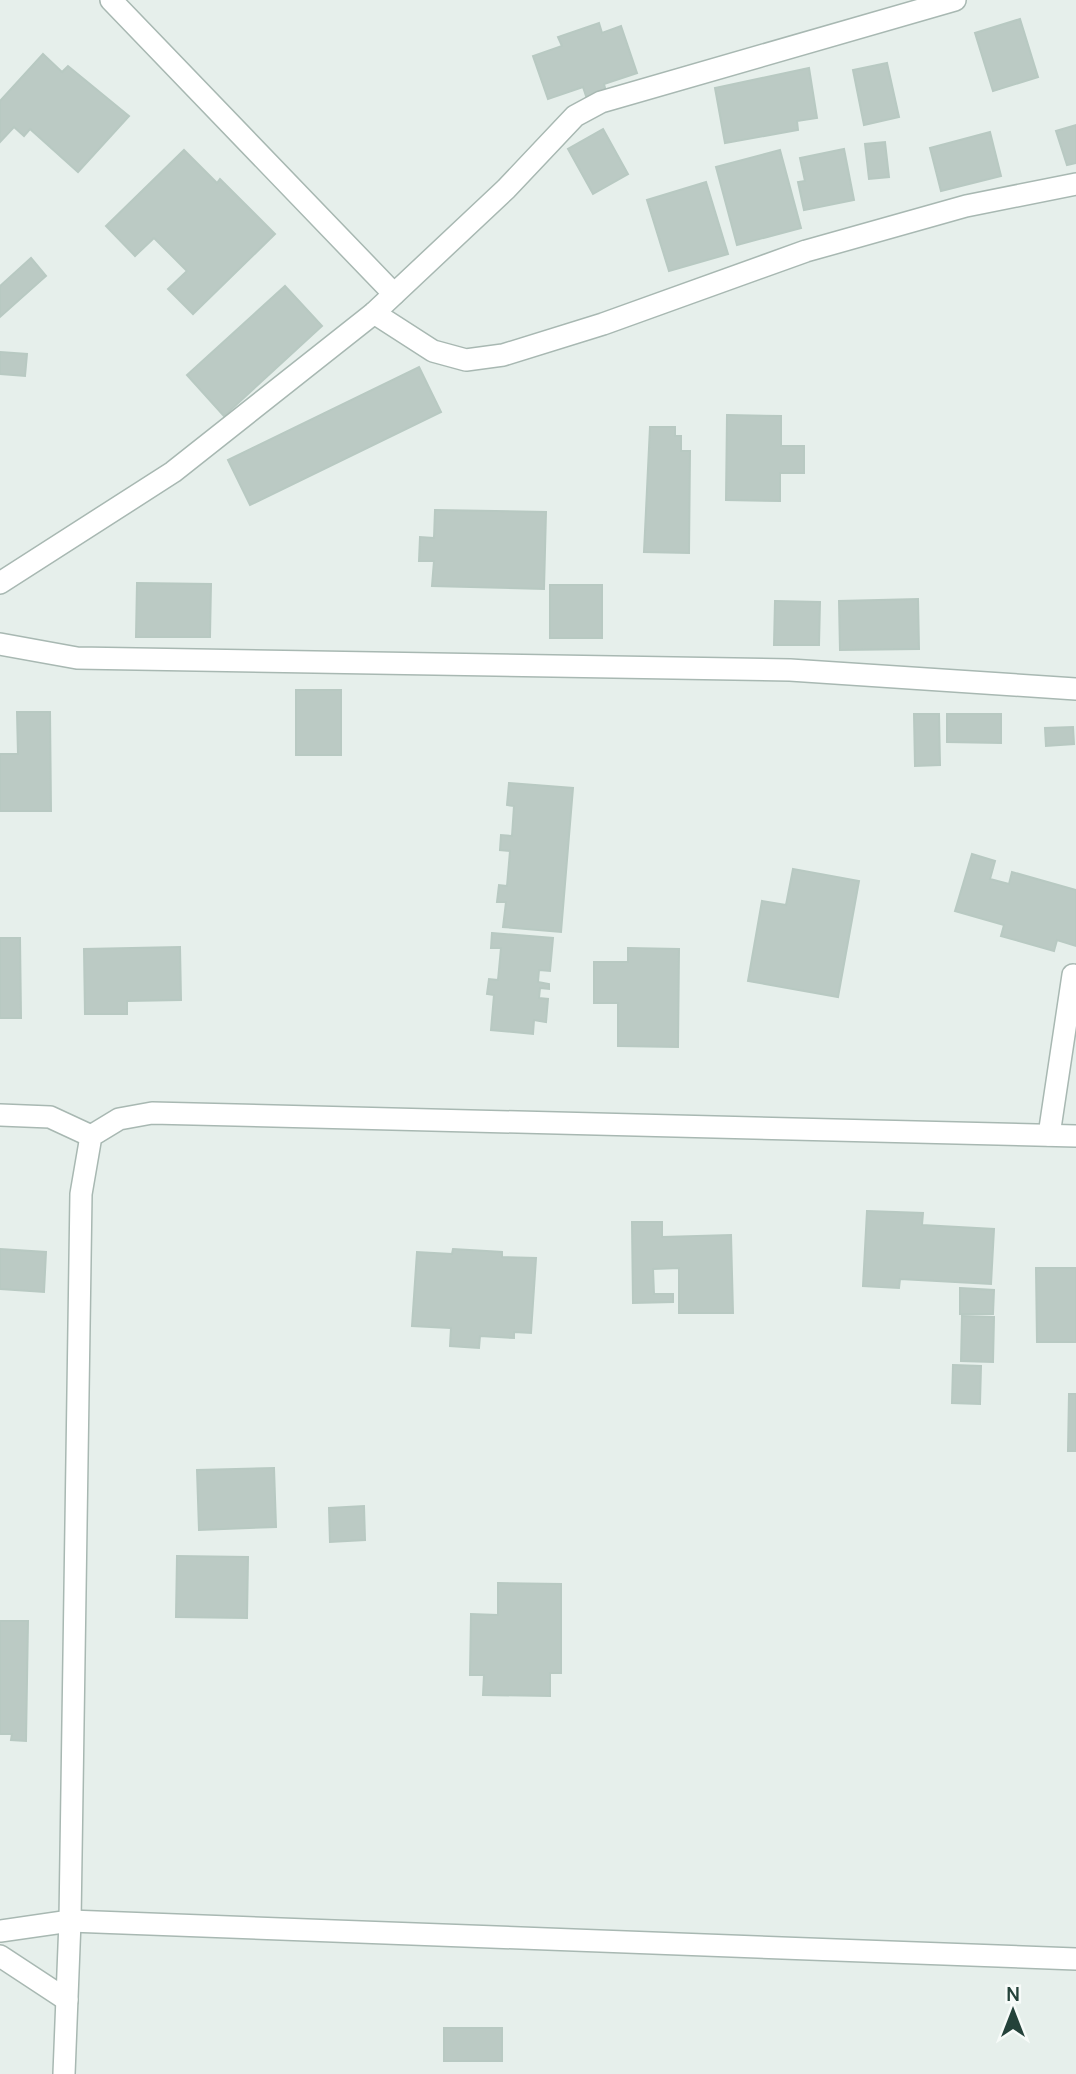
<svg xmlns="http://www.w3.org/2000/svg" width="1076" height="2074" viewBox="0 0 1076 2074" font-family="Manrope,sans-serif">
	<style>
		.building { fill: #bbcac4; stroke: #b8c9c2; stroke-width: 2 }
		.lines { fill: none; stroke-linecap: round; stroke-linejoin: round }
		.street-casing { stroke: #a8b8b2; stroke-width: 24 }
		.street { stroke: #fff; stroke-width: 21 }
	</style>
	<rect width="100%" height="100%" fill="#e6efeb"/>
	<!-- building -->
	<g class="building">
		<path d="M 1020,19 L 1038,77 L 993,91 L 975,33 Z"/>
		<path d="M 599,23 L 602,33 L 621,26 L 637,73 L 604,84 L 606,92 L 587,99 L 583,87 L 548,99 L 533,56 L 562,46 L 558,37 Z"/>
		<path d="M 43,54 L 62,72 L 68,66 L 129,116 L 78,172 L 30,129 L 24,136 L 14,127 L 0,142 L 0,101 Z"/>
		<path d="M 887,63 L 899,117 L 864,125 L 853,70 Z"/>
		<path d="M 809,68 L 817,118 L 797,121 L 798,130 L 725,143 L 715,88 Z"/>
		<path d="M 1076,125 L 1076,163 L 1067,165 L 1056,131 Z"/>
		<path d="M 603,129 L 628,174 L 593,194 L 568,149 Z"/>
		<path d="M 990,132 L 1001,176 L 941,191 L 930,148 Z"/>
		<path d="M 885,142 L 889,177 L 869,179 L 865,144 Z"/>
		<path d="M 844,149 L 854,200 L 804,210 L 798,182 L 805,181 L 800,158 Z"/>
		<path d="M 184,150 L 217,183 L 220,179 L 275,234 L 193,314 L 168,289 L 187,271 L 154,238 L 135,256 L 106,226 Z"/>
		<path d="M 780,150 L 801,228 L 737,245 L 716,167 Z"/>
		<path d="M 706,182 L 728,254 L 669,271 L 647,200 Z"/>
		<path d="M 31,258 L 46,276 L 0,317 L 0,286 Z"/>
		<path d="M 285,286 L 322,326 L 224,416 L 187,375 Z"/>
		<path d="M 0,352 L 27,354 L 25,376 L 0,374 Z"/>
		<path d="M 419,367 L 441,412 L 250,505 L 228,460 Z"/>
		<path d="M 727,415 L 781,416 L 781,446 L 804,446 L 804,473 L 780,473 L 780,501 L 726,500 Z"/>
		<path d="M 650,427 L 675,427 L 675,436 L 681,436 L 681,451 L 690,451 L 689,553 L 644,552 Z"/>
		<path d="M 435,510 L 546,512 L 544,589 L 432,586 L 434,561 L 419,561 L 420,537 L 434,538 Z"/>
		<path d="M 137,583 L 211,584 L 210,637 L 136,637 Z"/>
		<rect x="550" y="585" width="52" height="53"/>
		<path d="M 918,599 L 919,649 L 840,650 L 839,601 Z"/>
		<path d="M 775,601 L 820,602 L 819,645 L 774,645 Z"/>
		<rect x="296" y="690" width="45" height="65"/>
		<path d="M 17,712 L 50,712 L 51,811 L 0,811 L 0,754 L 18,754 Z"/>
		<path d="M 914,714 L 939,714 L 940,765 L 915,766 Z"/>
		<path d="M 947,714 L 1001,714 L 1001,743 L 947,742 Z"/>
		<path d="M 1073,727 L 1074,744 L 1046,746 L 1045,728 Z"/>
		<path d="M 509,783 L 573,788 L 561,932 L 503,927 L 506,902 L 497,902 L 499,885 L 507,886 L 510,851 L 500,850 L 501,835 L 512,836 L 514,806 L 507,805 Z"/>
		<path d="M 972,854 L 995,861 L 990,879 L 1009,884 L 1012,872 L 1076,890 L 1076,946 L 1057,940 L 1054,951 L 1001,936 L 1004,925 L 955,911 Z"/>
		<path d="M 793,869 L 859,881 L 838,997 L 748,981 L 762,901 L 786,905 Z"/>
		<path d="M 492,933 L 553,938 L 550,971 L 539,970 L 538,982 L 549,984 L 549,989 L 540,988 L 539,998 L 548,999 L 546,1022 L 534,1020 L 533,1034 L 491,1030 L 494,995 L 487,994 L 489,979 L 498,980 L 501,948 L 491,948 Z"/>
		<path d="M 0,938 L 20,938 L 21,1018 L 0,1018 Z"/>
		<path d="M 180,947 L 181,1000 L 127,1001 L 127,1014 L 85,1014 L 84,949 Z"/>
		<path d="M 628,948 L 679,949 L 678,1047 L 618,1046 L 618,1003 L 594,1003 L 594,962 L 628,962 Z"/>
		<path d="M 867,1211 L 923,1213 L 922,1225 L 994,1229 L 991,1284 L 900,1279 L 899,1288 L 863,1286 Z"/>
		<path d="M 632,1222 L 662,1222 L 662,1237 L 731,1235 L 733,1313 L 679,1313 L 679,1268 L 653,1269 L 654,1294 L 673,1294 L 673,1302 L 633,1303 Z"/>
		<path d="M 0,1249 L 46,1252 L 44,1292 L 0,1289 Z"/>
		<path d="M 453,1249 L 502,1252 L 502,1257 L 536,1258 L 531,1333 L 514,1332 L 514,1338 L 480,1336 L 479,1348 L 450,1346 L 451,1328 L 412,1326 L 417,1252 L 452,1254 Z"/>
		<path d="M 1036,1268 L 1076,1268 L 1076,1342 L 1037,1342 Z"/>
		<path d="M 960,1288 L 994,1290 L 993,1314 L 960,1314 Z"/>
		<path d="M 962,1316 L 994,1317 L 993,1362 L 961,1361 Z"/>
		<path d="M 953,1365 L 981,1366 L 980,1404 L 952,1403 Z"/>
		<path d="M 1069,1394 L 1076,1394 L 1076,1451 L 1068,1451 Z"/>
		<path d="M 274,1468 L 276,1527 L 199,1530 L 197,1470 Z"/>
		<path d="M 364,1506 L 365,1540 L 330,1542 L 329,1508 Z"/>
		<path d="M 177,1556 L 248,1557 L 247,1618 L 176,1617 Z"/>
		<path d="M 498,1583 L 561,1584 L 561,1673 L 550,1673 L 550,1696 L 483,1695 L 484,1675 L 470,1675 L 471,1614 L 498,1615 Z"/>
		<path d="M 0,1621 L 28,1621 L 26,1741 L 11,1740 L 12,1734 L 0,1734 Z"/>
		<rect x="444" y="2028" width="58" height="33"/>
	</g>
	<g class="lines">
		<!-- street casing -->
		<g class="street-casing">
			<g id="street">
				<path d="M 111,0 L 394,294"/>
				<path d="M 374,313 L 433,351 L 466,360 L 503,355 L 603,324 L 806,251 L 966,206 L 1076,184"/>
				<path d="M 0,583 L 173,472 L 374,313 L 506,189 L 575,116 L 601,102 L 955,0"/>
				<path d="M 0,644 L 77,658 L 790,670 L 1076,689"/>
				<path d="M 0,1115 L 50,1117 L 91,1136"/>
				<path d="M 1049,1135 L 1073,975"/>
				<path d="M 0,1931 L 70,1921 L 1076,1959"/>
				<path d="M 0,1956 L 67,2000"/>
				<path d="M 64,2074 L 70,1921 L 81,1194 L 91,1136 L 119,1119 L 152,1113 L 1076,1136"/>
			</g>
		</g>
		<!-- street -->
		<use href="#street" class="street"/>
	</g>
	<!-- north arrow -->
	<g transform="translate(1013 2011)" stroke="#f7fbf9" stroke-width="5" paint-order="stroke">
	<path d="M0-5L12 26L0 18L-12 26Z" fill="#24423a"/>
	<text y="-10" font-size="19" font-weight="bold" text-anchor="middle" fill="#24423a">N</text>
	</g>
</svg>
